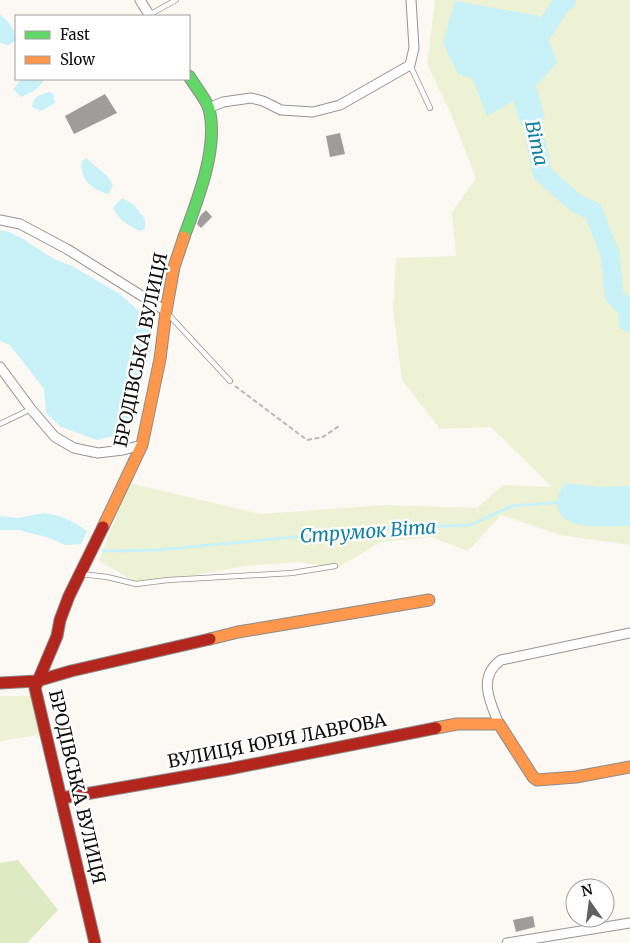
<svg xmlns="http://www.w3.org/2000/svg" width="630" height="943" viewBox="0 0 630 943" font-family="Merriweather,serif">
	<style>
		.green { fill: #ecf2d3 }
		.forest { fill: #deeac1 }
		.water { fill: #c9f1f8 }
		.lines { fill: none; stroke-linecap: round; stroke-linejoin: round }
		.stream { stroke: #c9f1f8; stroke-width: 3 }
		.river { stroke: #c9f1f8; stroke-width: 19 }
		.building { fill: #a09c9a }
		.lane-casing { stroke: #969493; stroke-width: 6 }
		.street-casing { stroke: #969493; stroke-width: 11 }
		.fast-casing { stroke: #8c8b89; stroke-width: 13 }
		.slow-casing { stroke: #8c8b89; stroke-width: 13 }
		.jam-casing { stroke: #8c8b89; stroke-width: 13 }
		.path { stroke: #b9b8b8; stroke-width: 2; stroke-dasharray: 5 2.5; stroke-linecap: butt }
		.lane { stroke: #fffefe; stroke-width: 4.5 }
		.street { stroke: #fffefe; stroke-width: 9 }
		.fast { stroke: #63d668; stroke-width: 11 }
		.slow { stroke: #ff974d; stroke-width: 11 }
		.jam { stroke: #b3261e; stroke-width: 11 }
		.labels { text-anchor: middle; stroke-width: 5; stroke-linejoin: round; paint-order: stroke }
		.street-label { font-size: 18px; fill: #0f0f0f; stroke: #fff }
		.water-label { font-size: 19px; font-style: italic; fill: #107fa2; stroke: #fff }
	</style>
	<rect width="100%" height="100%" fill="#fcf9f5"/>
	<!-- green -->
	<g class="green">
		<path d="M 435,0 L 630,0 L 630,545 L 560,535 L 501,515 L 468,551 L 431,537 L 381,542 L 337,568 L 298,562 L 245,566 L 141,585 L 99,561 L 129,483 L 260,514 L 386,505 L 477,508 L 503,485 L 552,487 L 491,427 L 440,429 L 402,380 L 393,310 L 396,258 L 456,256 L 452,212 L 476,178 L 451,114 L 427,64 Z"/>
		<path d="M 0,696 L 36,696 L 45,734 L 0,741 Z"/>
	</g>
	<!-- forest -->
	<path class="forest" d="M 18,860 L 58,910 L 27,943 L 0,943 L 0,863 Z"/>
	<!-- water -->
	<g class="water">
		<path d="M 455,1 L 540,16 L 557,63 L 536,86 L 545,118 L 521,125 L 513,101 L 487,116 L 472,78 L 458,74 L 443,43 Z"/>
		<path d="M 0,14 C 8,22 15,28 16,40 L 9,45 L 0,43 Z"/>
		<path d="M 22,79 L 44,79 C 41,88 30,93 21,97 L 13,89 Z"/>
		<path d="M 49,92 L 53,94 L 55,103 L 41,111 L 32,107 C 33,96 40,95 49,92 Z"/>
		<path d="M 86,158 L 107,176 L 113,185 L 109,194 C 92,190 79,180 82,161 Z"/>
		<path d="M 122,198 L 133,204 L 145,219 L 145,229 L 139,231 L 121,220 L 113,208 Z"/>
		<path d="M 0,230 L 9,232 L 23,239 L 54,259 L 72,266 L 120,294 L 139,311 L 147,323 L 152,346 L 129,425 L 114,436 L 97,440 L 61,427 L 46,413 L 44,389 L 10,345 L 0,341 Z"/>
		<path d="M 566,483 L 599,487 L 630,486 L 630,526 C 610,525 564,533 558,508 C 556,498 559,490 566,483 Z"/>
		<path d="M 44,513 C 60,515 74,521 87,531 L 81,544 L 66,545 L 46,537 L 18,530 L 0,530 L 0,516 L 18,518 Z"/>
	</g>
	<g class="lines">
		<!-- stream -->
		<path class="stream" d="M 103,551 L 156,550 L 392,528 L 470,525 L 512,506 L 562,502"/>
		<!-- river -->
		<g class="river">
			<path d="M 535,52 L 537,41 L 562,3 L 567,0"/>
			<path d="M 527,96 L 542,173 L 577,204 L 593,211 L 610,254 L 614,295 L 628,310 L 628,322 L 630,323"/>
		</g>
	</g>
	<!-- building -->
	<g class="building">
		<path d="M 105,94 L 117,113 L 74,134 L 65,116 Z"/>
		<path d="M 340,133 L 345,154 L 330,157 L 326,136 Z"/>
		<path d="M 206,210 L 212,217 L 201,228 L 197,224 L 200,216 Z"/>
		<path d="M 533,916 L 535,927 L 516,932 L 513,920 Z"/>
	</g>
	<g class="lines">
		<!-- lane casing -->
		<g class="lane-casing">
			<g id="lane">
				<path d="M 149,15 L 176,0"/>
				<path d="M 410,65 L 430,108"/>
				<path d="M 168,314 L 230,381"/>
				<path d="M 0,424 L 31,409"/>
				<path d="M 81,574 L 107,577 L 136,584 L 168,580 L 292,573 L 335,566"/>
			</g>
		</g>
		<!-- street casing -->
		<g class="street-casing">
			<g id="street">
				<path d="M 140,0 L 150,16"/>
				<path d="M 209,108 L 223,102 L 251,98 L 263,101 L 281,110 L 313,112 L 340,105 L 410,65 L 414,48 L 411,0"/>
				<path d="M 0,220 L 20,224 L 67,249 L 166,311"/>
				<path d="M 0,367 L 31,409 L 55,437 L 74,448 L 98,453 L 123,450 L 142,445"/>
				<path d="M 499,724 C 490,702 477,677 501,660 L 630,633"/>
				<path d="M 507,943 L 630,923"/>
			</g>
		</g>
		<!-- fast casing -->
		<g class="fast-casing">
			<path id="fast" d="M 184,237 C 197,201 219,148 209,109 C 207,100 194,85 189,76"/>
		</g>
		<!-- slow casing -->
		<g class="slow-casing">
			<g id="slow">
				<path d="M 103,527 L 142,445 L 160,359 L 166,311 L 174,267 L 184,237"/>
				<path d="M 210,639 L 238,632 L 429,600"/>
				<path d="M 436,728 L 457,724 L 499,724 L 533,777 L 537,780 L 576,777 L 630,767"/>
			</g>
		</g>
		<!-- jam casing -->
		<g class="jam-casing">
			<g id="jam">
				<path d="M 0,683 L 37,681 L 71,671 L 210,639"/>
				<path d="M 62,798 L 229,769 L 436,728"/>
				<path d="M 95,943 L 35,688 L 57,636 L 60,620 L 69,596 L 103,527"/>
			</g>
		</g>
		<!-- path -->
		<path class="path" d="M 235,386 L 307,440 L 323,437 L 339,426"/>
		<!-- lane -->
		<use href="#lane" class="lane"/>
		<!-- street -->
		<use href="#street" class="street"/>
		<!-- fast -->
		<use href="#fast" class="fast"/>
		<!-- slow -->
		<use href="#slow" class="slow"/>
		<!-- jam -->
		<use href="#jam" class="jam"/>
	</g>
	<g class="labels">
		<!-- street labels -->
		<g class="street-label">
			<text transform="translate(141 350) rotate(-78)" y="6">БРОДІВСЬКА ВУЛИЦЯ</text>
			<text transform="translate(277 741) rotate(-11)" y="6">ВУЛИЦЯ ЮРІЯ ЛАВРОВА</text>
			<text transform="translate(77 787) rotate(77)" y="6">БРОДІВСЬКА ВУЛИЦЯ</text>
		</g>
		<!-- water labels -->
		<g class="water-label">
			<text transform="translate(537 143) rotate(77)" y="7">Віта</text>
			<text transform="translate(368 531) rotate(-4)" y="7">Струмок Віта</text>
		</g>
	</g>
	<!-- legend -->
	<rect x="15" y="15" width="175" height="65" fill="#ffffff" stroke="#9f9f9f"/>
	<rect x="25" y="31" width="25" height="8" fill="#63d668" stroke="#9f9f9f"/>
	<text x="60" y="40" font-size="15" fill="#0f0f0f">Fast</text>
	<rect x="25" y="56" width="25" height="8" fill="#ff974d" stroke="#9f9f9f"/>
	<text x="60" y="65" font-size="15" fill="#0f0f0f">Slow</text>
	<!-- north arrow -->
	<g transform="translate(590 903) rotate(346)"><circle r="24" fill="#ffffff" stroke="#9f9f9f"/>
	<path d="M0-4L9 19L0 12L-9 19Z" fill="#626160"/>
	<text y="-8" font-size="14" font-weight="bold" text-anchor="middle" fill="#0f0f0f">N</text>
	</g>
</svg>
